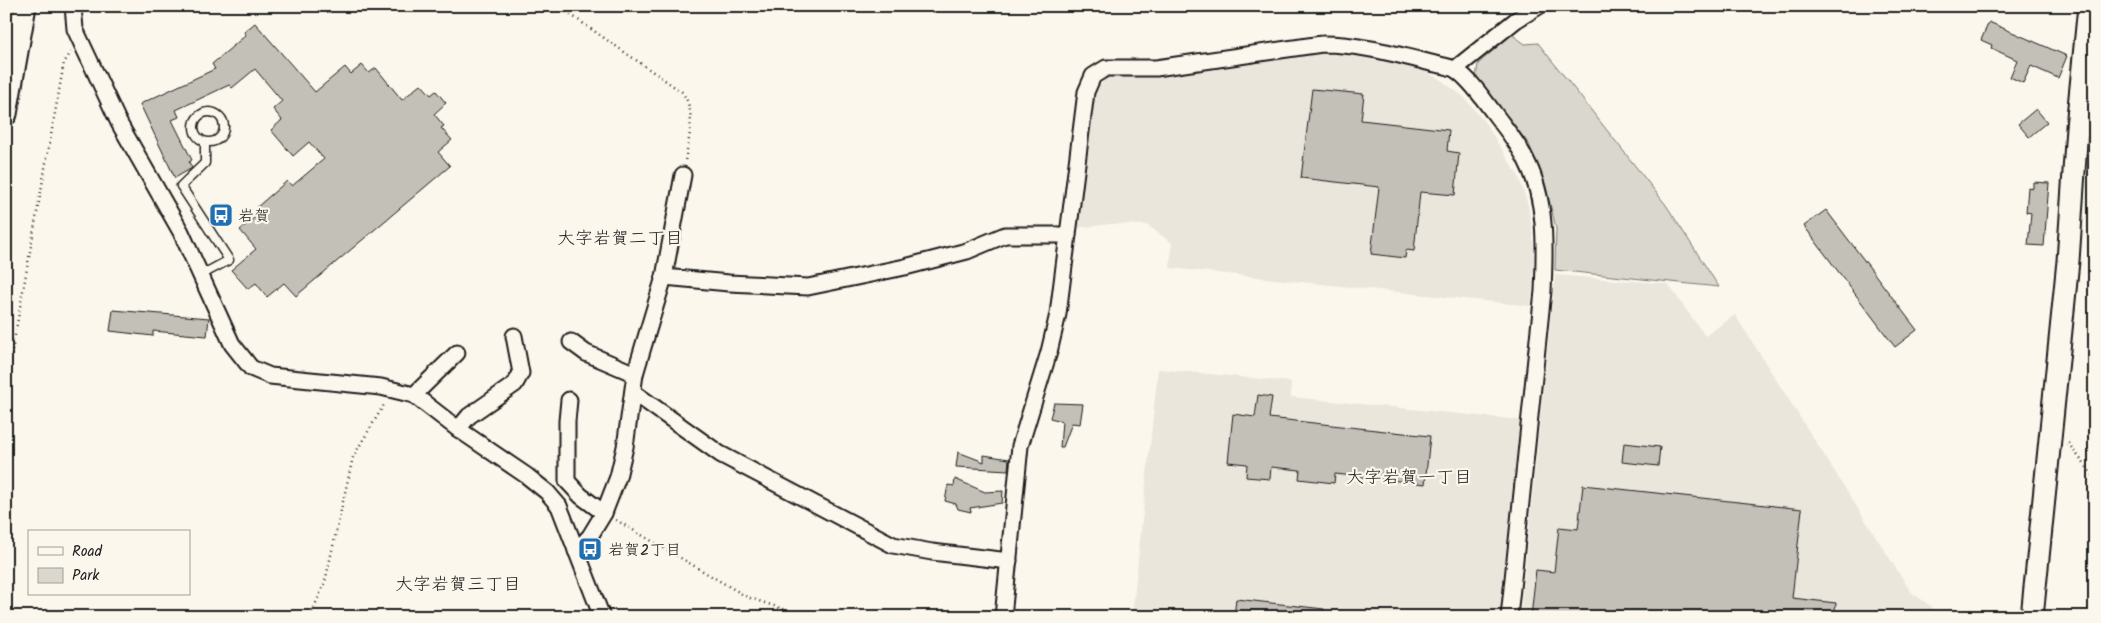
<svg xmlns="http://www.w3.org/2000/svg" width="2101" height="623" viewBox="0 0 2101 623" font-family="Kalam,'Klee One',sans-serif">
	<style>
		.built { fill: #eae6dc }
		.green { fill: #dad7ce; stroke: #7b7a75 }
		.building { fill: #c3c0b8; stroke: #1c1c1c }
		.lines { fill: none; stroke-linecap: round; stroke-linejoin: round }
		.lane-casing { stroke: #1c1c1c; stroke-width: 11 }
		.street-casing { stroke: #1c1c1c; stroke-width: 19 }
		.secondary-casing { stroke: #1c1c1c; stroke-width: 25 }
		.path { stroke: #1c1c1c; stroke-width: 2.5; stroke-dasharray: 1 4; stroke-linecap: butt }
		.lane { stroke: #fbf7ec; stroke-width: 8 }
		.street { stroke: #fbf7ec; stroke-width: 15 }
		.secondary { stroke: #fbf7ec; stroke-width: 21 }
		.labels { text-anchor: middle; stroke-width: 4.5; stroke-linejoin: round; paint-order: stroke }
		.poi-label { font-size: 16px; fill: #1c1c1c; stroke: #fbf7ec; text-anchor: start }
		.neighbourhood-label { font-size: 18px; fill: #1c1c1c; stroke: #fbf7ec }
	</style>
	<rect width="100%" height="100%" fill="#fbf7ec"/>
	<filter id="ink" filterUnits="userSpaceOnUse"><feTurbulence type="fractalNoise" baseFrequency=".02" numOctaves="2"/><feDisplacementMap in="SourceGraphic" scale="10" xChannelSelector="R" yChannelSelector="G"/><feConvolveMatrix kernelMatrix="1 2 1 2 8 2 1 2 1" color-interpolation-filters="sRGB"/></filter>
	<g filter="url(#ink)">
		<!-- built -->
		<g class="built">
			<path d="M 1322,53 L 1346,53 L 1379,58 L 1421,69 L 1441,80 L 1464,97 L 1486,124 L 1519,177 L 1528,205 L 1533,234 L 1534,270 L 1531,306 L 1170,268 L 1172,243 L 1147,225 L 1111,224 L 1077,228 L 1095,96 L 1099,87 L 1108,75 L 1170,75 Z"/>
			<path d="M 1555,275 L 1668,284 L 1705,336 L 1735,315 L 1911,592 L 1932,607 L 1937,617 L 1520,617 Z"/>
			<path d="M 1158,369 L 1291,382 L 1291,397 L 1520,420 L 1499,617 L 1132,617 Z"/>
		</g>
		<!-- green -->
		<path class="green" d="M 1511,34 L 1525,44 L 1538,43 L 1666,205 L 1719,287 L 1555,270 L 1556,228 L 1545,183 L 1529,144 L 1476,78 L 1478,64 Z"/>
		<!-- building -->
		<g class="building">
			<path d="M 1989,22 L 2067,56 L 2058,78 L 2031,66 L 2023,83 L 2010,77 L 2017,60 L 1991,48 L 1992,45 L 1981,40 Z"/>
			<path d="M 255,23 L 315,92 L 345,67 L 351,74 L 362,65 L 369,73 L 376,68 L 402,100 L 421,84 L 431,95 L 436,91 L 446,103 L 434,114 L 444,126 L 441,128 L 452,140 L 438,152 L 450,166 L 296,296 L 284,283 L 267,297 L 256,283 L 248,289 L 231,270 L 256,249 L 240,230 L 261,212 L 257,207 L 287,181 L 292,186 L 324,159 L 309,142 L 293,156 L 271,130 L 282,120 L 273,109 L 282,101 L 255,69 L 232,88 L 229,85 L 176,110 L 179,117 L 172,120 L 192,160 L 189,162 L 192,168 L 175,178 L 140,104 L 215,69 L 212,64 L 246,35 L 244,32 Z"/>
			<path d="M 1312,89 L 1364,94 L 1361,120 L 1449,130 L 1447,151 L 1459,153 L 1455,195 L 1420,192 L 1414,251 L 1406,250 L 1405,258 L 1371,254 L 1379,187 L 1301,178 Z"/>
			<path d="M 2036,109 L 2047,122 L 2029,137 L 2018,124 Z"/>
			<path d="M 2033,182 L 2049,183 L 2044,246 L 2028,245 L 2031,213 L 2026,212 L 2028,187 L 2033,188 Z"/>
			<path d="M 1826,210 L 1917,330 L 1895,347 L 1804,226 Z"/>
			<path d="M 113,310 L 209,318 L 207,336 L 153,331 L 153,336 L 110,331 Z"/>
			<path d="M 1258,395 L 1272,397 L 1269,418 L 1430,436 L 1425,484 L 1335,474 L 1334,483 L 1299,479 L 1300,470 L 1271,467 L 1270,479 L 1246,477 L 1247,464 L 1228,462 L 1233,414 L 1255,417 Z"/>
			<path d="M 1054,403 L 1083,404 L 1080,424 L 1072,423 L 1063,447 L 1060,447 L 1062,421 L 1050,418 Z"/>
			<path d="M 1624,443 L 1660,447 L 1658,466 L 1622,462 Z"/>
			<path d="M 958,452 L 984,462 L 984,455 L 1009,459 L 1008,470 L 956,467 Z"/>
			<path d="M 955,479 L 985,492 L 1003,491 L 1002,503 L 970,508 L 971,512 L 958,509 L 956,504 L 945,501 L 948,485 L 954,486 Z"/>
			<path d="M 1583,485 L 1802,509 L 1792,598 L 1836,603 L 1834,617 L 1531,617 L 1536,570 L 1554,572 L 1559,527 L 1578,529 Z"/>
			<path d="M 1236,599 L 1324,609 L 1324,617 L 1234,617 Z"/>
		</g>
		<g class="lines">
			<!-- lane casing -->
			<g class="lane-casing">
				<g id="lane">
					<circle cx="209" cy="127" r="15"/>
					<path d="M 201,275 L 229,260 L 181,186 L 205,163 L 205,142"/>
				</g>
			</g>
			<!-- street casing -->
			<g class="street-casing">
				<g id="street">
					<path d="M 73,6 L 75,29 L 119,123 L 181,232 L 232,344 L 251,368 L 270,376 L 381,387 L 414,395 L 458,429 L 527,476 L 547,492 L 559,506 L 602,617"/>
					<path d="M 1455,69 L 1516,20 L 1539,6"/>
					<path d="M 2077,127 L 2095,129"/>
					<path d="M 664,277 L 729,283 L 808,287 L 905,267 L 967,251 L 1005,235 L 1068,235"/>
					<path d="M 571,342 L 586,353 L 635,374"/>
					<path d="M 633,392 L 720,454 L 893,545 L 932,552 L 1009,561"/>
					<path d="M 414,395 L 457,353"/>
					<path d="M 569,400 L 567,421 L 567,481 L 581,496 L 604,513"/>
					<path d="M 458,429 L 469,416 L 515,384 L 521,373 L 514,336"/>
					<path d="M 576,551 L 590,536 L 604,513 L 618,477 L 625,447 L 635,374 L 664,277 L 683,175"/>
					<path d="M 1003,617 L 1020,446 L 1049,352 L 1058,314 L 1086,92 L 1093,76 L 1106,68 L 1156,68 L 1322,44 C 1359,44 1395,54 1431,63 C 1438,65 1450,66 1456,70 C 1471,80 1483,99 1494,113 C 1505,128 1518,143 1526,160 C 1547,200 1545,248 1543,291 L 1509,617"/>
				</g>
			</g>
			<!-- secondary casing -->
			<g class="secondary-casing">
				<g id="secondary">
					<path d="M 6,114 L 25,6"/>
					<path d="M 2032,617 L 2068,261 L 2077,127 L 2089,6"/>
				</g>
			</g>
			<!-- path -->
			<g class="path">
				<path d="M 558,6 L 682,92 C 697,113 689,136 685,161"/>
				<path d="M 6,385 L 64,63 L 71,52"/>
				<path d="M 2068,443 L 2095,478"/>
				<path d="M 616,520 L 747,597 L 792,612"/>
				<path d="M 310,617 L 325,582 L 353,457 L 385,403"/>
			</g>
			<!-- lane -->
			<use href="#lane" class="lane"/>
			<!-- street -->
			<use href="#street" class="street"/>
			<!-- secondary -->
			<use href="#secondary" class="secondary"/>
		</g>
	</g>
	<!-- icons -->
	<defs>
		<g id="bus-square" transform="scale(1.25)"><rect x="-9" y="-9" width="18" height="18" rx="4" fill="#1f6fb2" stroke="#fbf7ec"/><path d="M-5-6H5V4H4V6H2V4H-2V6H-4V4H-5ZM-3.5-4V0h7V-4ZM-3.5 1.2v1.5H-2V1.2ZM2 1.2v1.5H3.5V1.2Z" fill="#fff"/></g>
	</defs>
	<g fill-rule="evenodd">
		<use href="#bus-square" x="221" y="215"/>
		<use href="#bus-square" x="590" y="549"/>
	</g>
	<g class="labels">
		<!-- poi labels -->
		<g class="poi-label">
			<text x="238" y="221">岩賀</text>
			<text x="608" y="555">岩賀2丁目</text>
		</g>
		<!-- neighbourhood labels -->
		<g class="neighbourhood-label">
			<text x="620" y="244">大字岩賀二丁目</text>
			<text x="1409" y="483">大字岩賀一丁目</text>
			<text x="458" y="590">大字岩賀三丁目</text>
		</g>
	</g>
	<!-- margin -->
	<rect width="2101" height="623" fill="none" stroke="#fbf7ec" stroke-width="25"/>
	<rect x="12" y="12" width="2076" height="598" fill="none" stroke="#1c1c1c" stroke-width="2" filter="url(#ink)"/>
	<!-- legend -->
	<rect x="28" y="530" width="162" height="65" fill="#fbf7ec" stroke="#a29f99"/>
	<rect x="38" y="547" width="25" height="8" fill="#fbf7ec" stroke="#a29f99"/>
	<text x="72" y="556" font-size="15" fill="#1c1c1c">Road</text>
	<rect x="38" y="568" width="25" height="15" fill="#dad7ce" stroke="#a29f99"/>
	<text x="72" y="580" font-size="15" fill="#1c1c1c">Park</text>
</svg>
